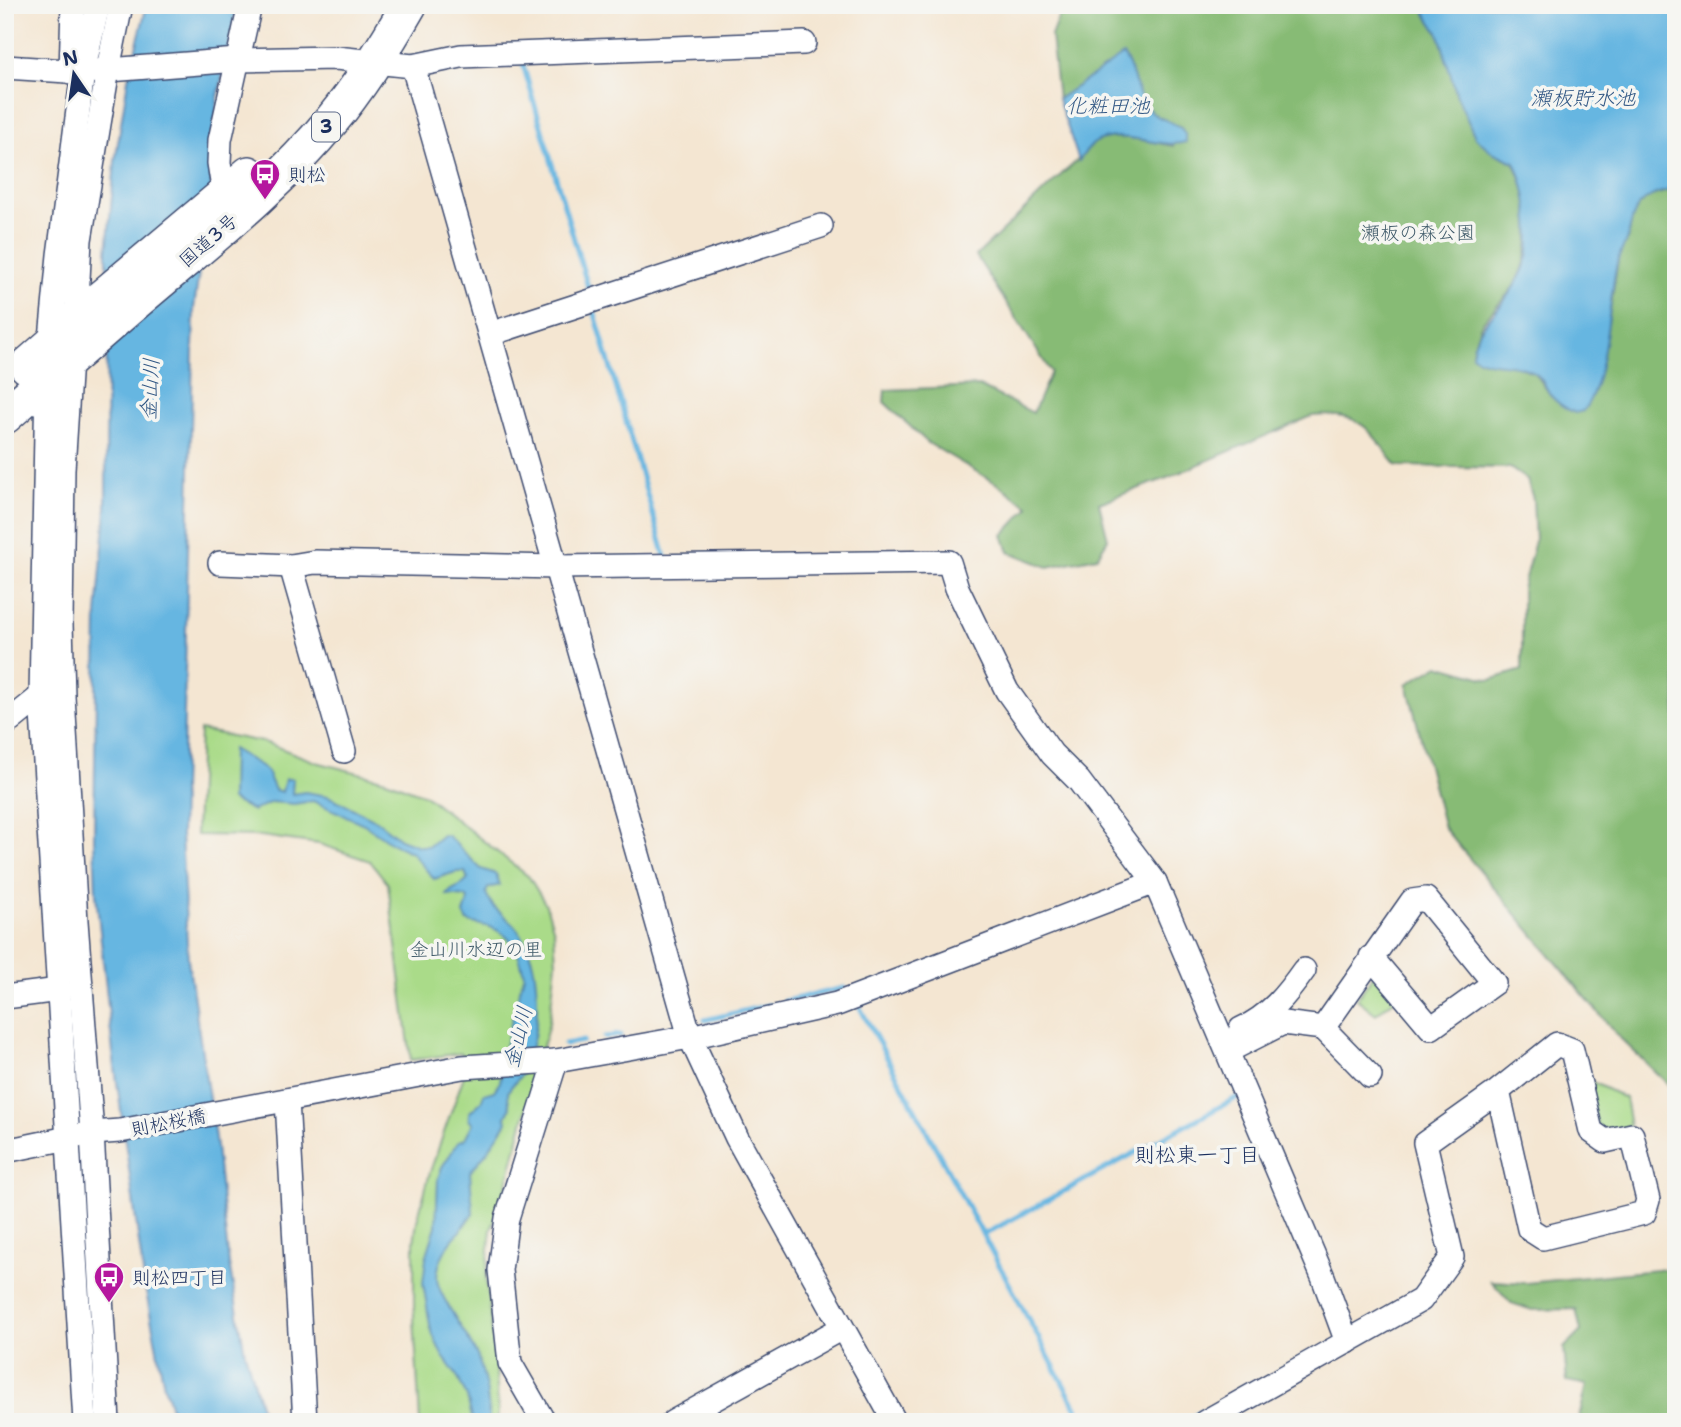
<svg xmlns="http://www.w3.org/2000/svg" width="1681" height="1427" viewBox="0 0 1681 1427" font-family="'Shantell Sans','Klee One',sans-serif">
	<style>
		.green { fill: #aadb89; stroke: #628574; stroke-width: 2 }
		.forest { fill: #87bb75; stroke: #51756a; stroke-width: 2 }
		.water { fill: #66b6e1; stroke: #4072a0; stroke-width: 2 }
		.lines { fill: none; stroke-linecap: round; stroke-linejoin: round }
		.stream { stroke: #66b6e1; stroke-width: 5 }
		.minor-casing { stroke: #3c4a6f; stroke-width: 26 }
		.highway-casing { stroke: #3c4a6f; stroke-width: 38 }
		.minor { stroke: #fff; stroke-width: 23 }
		.highway { stroke: #fff; stroke-width: 35 }
		.labels { text-anchor: middle; stroke-width: 7; stroke-linejoin: round; paint-order: stroke }
		.shield { fill: #f6f6f2; stroke: #5d6b8a; stroke-width: 2 }
		.shield-label { font-size: 18px; font-weight: bold; fill: #1b2f5e }
		.poi-label { font-size: 19px; fill: #1b2f5e; stroke: #f6f6f2; text-anchor: start }
		.park-label { font-size: 19px; fill: #3f5a69; stroke: #f6f6f2 }
		.street-label { font-size: 19px; fill: #1b2f5e; stroke: #f6f6f2 }
		.water-label { font-size: 21px; font-style: italic; fill: #325885; stroke: #f6f6f2 }
		.neighbourhood-label { font-size: 21px; fill: #1b2f5e; stroke: #f6f6f2 }
	</style>
	<rect width="100%" height="100%" fill="#f6f6f2"/>
	<filter id="ink" filterUnits="userSpaceOnUse"><feTurbulence type="fractalNoise" baseFrequency=".0143" numOctaves="2"/><feDisplacementMap in="SourceGraphic" scale="14" xChannelSelector="R" yChannelSelector="G"/><feConvolveMatrix kernelMatrix="1 2 1 2 8 2 1 2 1" color-interpolation-filters="sRGB"/></filter>
	<filter id="wash" filterUnits="userSpaceOnUse"><feTurbulence type="fractalNoise" baseFrequency=".00686" numOctaves="4" result="noise"/><feDisplacementMap in="SourceGraphic" scale="28" xChannelSelector="R" yChannelSelector="G"/><feGaussianBlur stdDeviation="1.57" result="paint"/><feColorMatrix in="noise" values="0 0 0 0 0 0 0 0 0 0 0 0 0 0 0 0 0 1.4 0 .05"/><feComposite in="paint" operator="in"/></filter>
	<g filter="url(#wash)">
		<rect width="100%" height="100%" fill="#f4e6d2"/>
		<!-- green -->
		<g class="green">
			<path d="M 200,730 L 267,743 L 316,762 L 386,780 L 425,795 L 529,877 L 546,905 L 554,931 L 556,963 L 549,1023 L 505,1191 L 491,1230 L 486,1278 L 496,1368 L 498,1411 L 497,1422 L 420,1422 L 414,1318 L 414,1242 L 417,1221 L 430,1172 L 466,1070 L 462,1053 L 411,1060 L 388,884 L 370,861 L 319,844 L 261,836 L 196,835 Z"/>
			<path d="M 1374,974 L 1395,999 L 1376,1014 L 1357,999 Z"/>
			<path d="M 1586,1079 L 1625,1098 L 1630,1126 L 1606,1132 L 1598,1127 Z"/>
		</g>
		<!-- forest -->
		<g class="forest">
			<path d="M 1063,5 L 1420,5 L 1439,34 L 1457,96 L 1492,152 L 1514,162 C 1531,195 1536,251 1516,283 C 1506,299 1491,310 1481,325 C 1477,333 1475,343 1472,351 L 1479,360 L 1513,364 L 1535,373 L 1552,397 L 1608,323 L 1619,254 L 1628,237 L 1633,215 L 1638,207 L 1649,196 L 1676,189 L 1676,1092 L 1618,1036 L 1444,828 L 1407,684 L 1439,665 L 1490,680 L 1522,670 L 1522,589 L 1535,541 L 1533,499 L 1527,480 L 1510,468 L 1397,466 C 1368,430 1364,411 1312,416 L 1167,478 L 1099,503 L 1108,539 L 1097,557 L 1048,567 L 1009,552 L 1003,535 L 1029,507 L 999,485 L 928,443 L 884,402 L 885,390 L 979,386 L 1033,413 L 1051,372 L 976,256 L 1064,172 C 1076,164 1081,155 1091,145 C 1108,129 1152,142 1173,146 L 1181,127 C 1173,123 1162,121 1155,115 C 1137,103 1133,80 1127,61 L 1103,68 L 1089,79 L 1058,99 L 1051,36 Z"/>
			<path d="M 1676,1268 L 1676,1422 L 1578,1422 L 1587,1385 L 1567,1381 L 1564,1348 L 1581,1331 L 1576,1309 L 1532,1310 L 1511,1303 L 1491,1281 L 1526,1283 Z"/>
		</g>
		<!-- water -->
		<g class="water">
			<path d="M 147,5 L 237,5 L 218,98 L 210,159 L 211,187 L 194,308 L 181,835 L 188,960 L 215,1138 L 229,1264 L 245,1353 L 265,1422 L 175,1422 L 164,1386 L 145,1287 L 113,1053 L 96,894 L 94,838 L 97,614 L 106,510 L 107,252 L 115,161 L 128,79 Z"/>
			<path d="M 1420,5 L 1676,5 L 1676,189 C 1657,192 1639,198 1633,217 C 1630,224 1630,232 1627,238 C 1624,247 1619,254 1617,263 C 1608,302 1607,381 1583,411 L 1575,413 C 1567,409 1558,404 1552,397 C 1546,390 1544,379 1536,374 C 1517,360 1489,368 1472,355 C 1475,331 1487,322 1501,305 C 1511,292 1521,278 1526,263 C 1535,239 1526,184 1515,162 L 1492,152 L 1475,137 L 1457,96 L 1439,34 Z"/>
			<path d="M 1123,55 C 1136,71 1132,91 1150,111 C 1162,123 1187,121 1186,142 C 1159,150 1116,126 1093,144 C 1087,148 1083,156 1079,161 L 1058,99 Z"/>
			<path d="M 232,749 L 261,766 L 267,772 L 275,790 L 282,792 L 285,779 L 293,779 L 292,794 L 305,792 L 328,796 L 376,820 L 400,839 L 419,846 L 429,846 L 442,835 L 448,836 L 481,869 L 496,874 L 500,885 L 488,888 L 486,893 C 491,907 499,911 510,921 C 524,934 532,955 535,974 C 538,996 538,1023 532,1045 C 529,1054 526,1067 521,1075 C 510,1091 505,1085 510,1108 L 506,1116 L 507,1122 L 487,1152 L 470,1172 L 473,1213 C 460,1235 439,1247 437,1277 C 436,1294 471,1338 478,1358 C 485,1377 489,1401 489,1422 L 473,1422 L 467,1397 L 457,1376 L 442,1355 L 431,1331 L 423,1283 L 426,1258 L 436,1226 L 438,1179 L 442,1167 L 459,1141 L 465,1139 L 473,1123 L 469,1119 L 469,1113 L 481,1102 L 484,1094 L 494,1091 L 500,1082 L 505,1047 L 524,974 L 519,956 L 511,941 L 501,932 L 490,927 L 468,922 L 464,914 L 468,900 L 467,897 L 446,895 C 452,887 462,888 468,879 L 465,872 L 456,872 L 434,879 L 412,853 L 391,843 L 364,824 L 313,801 L 294,804 L 271,802 L 253,811 L 231,800 Z"/>
		</g>
		<g class="lines">
			<!-- stream -->
			<g class="stream">
				<path d="M 522,61 L 590,294"/>
				<path d="M 593,307 L 666,560"/>
				<path d="M 785,1001 L 844,988"/>
				<path d="M 858,1004 L 1084,1422"/>
				<path d="M 705,1020 L 769,1005"/>
				<path d="M 669,1028 L 678,1026"/>
				<path d="M 605,1037 L 620,1035"/>
				<path d="M 565,1044 L 583,1041"/>
				<path d="M 983,1235 L 1238,1097"/>
				<path d="M 1184,1422 L 1201,1412"/>
			</g>
		</g>
	</g>
	<g filter="url(#ink)">
		<g class="lines">
			<!-- minor casing -->
			<g class="minor-casing">
				<g id="minor">
					<path d="M 413,66 L 690,1037 L 737,1138 L 895,1422"/>
					<path d="M 5,67 L 83,72 L 238,60 L 336,58 L 413,66 L 461,56 L 804,43"/>
					<path d="M 71,72 L 73,5"/>
					<path d="M 229,191 L 222,182 L 219,163 L 220,140 L 250,5"/>
					<path d="M 490,334 L 821,226"/>
					<path d="M 220,563 L 291,566 L 315,562 L 556,567 L 949,562 L 957,588 L 1007,691 L 1052,754 L 1079,781 L 1155,882 L 1323,1277 L 1347,1342"/>
					<path d="M 291,566 L 344,751"/>
					<path d="M 5,722 L 10,721 L 41,696"/>
					<path d="M 5,997 L 59,990"/>
					<path d="M 1323,1028 L 1370,1076"/>
					<path d="M 1241,1029 C 1269,1017 1287,994 1304,970"/>
					<path d="M 1228,1051 L 1283,1023 L 1323,1028 L 1412,901 L 1426,899 L 1494,983 L 1431,1028 L 1371,957"/>
					<path d="M 287,1100 L 305,1422"/>
					<path d="M 5,1151 L 92,1133 L 120,1131 L 462,1067 L 556,1061 L 690,1037 L 837,1004 L 1155,882"/>
					<path d="M 85,1422 L 41,696 L 47,380 L 59,255 L 83,72 L 98,5"/>
					<path d="M 108,1422 L 92,1133 L 76,921 L 63,696 L 61,623 L 63,469 L 70,360 L 76,319 L 80,240 L 108,69 L 121,5"/>
					<path d="M 544,1422 L 510,1363 L 500,1270 L 507,1218 L 556,1061"/>
					<path d="M 673,1422 L 842,1328"/>
					<path d="M 1205,1422 L 1421,1300 L 1452,1257 L 1425,1143 L 1498,1091 L 1557,1044 L 1572,1050 L 1591,1131 L 1605,1141 L 1632,1135 L 1648,1200 L 1644,1213 L 1543,1238 L 1529,1229 L 1498,1091"/>
				</g>
			</g>
			<!-- highway casing -->
			<g class="highway-casing">
				<g id="highway">
					<path d="M 27,366 L 51,345 L 76,319 L 249,174"/>
					<path d="M 5,416 C 52,375 98,334 145,294 C 210,239 278,186 332,120 C 362,84 386,45 409,5"/>
				</g>
			</g>
			<!-- minor -->
			<use href="#minor" class="minor"/>
			<!-- highway -->
			<use href="#highway" class="highway"/>
		</g>
	</g>
	<!-- icons -->
	<defs>
		<g id="bus-pin" transform="scale(1.575)"><path d="M0 17L-7.5 6A9.5 9.5 0 1 1 7.5 6Z" fill="#b5179e" stroke="#f6f6f2"/><path d="M-5-6H5V4H4V6H2V4H-2V6H-4V4H-5ZM-3.5-4V0h7V-4ZM-3.5 1.2v1.5H-2V1.2ZM2 1.2v1.5H3.5V1.2Z" fill="#fff"/></g>
	</defs>
	<g fill-rule="evenodd">
		<use href="#bus-pin" x="265" y="174"/>
		<use href="#bus-pin" x="109" y="1277"/>
	</g>
	<g class="labels">
		<!-- shield labels -->
		<rect class="shield" x="312" y="112.5" width="28" height="29" rx="5"/>
		<g class="shield-label">
			<text x="326" y="133">3</text>
		</g>
		<!-- poi labels -->
		<g class="poi-label">
			<text x="288" y="181">則松</text>
			<text x="132" y="1284">則松四丁目</text>
		</g>
		<!-- park labels -->
		<g class="park-label">
			<text x="1418" y="239">瀬板の森公園</text>
			<text x="476" y="956">金山川水辺の里</text>
		</g>
		<!-- street labels -->
		<g class="street-label">
			<text transform="translate(208 240) rotate(-41)" y="7">国道3号</text>
			<text transform="translate(168 1122) rotate(-11)" y="7">則松桜橋</text>
		</g>
		<!-- water labels -->
		<g class="water-label">
			<text x="1583" y="105">瀬板貯水池</text>
			<text x="1108" y="113">化粧田池</text>
			<text transform="translate(150 389) rotate(-87)" y="7">金山川</text>
			<text transform="translate(518 1037) rotate(-76)" y="7">金山川</text>
		</g>
		<!-- neighbourhood labels -->
		<g class="neighbourhood-label">
			<text x="1197" y="1162">則松東一丁目</text>
		</g>
	</g>
	<!-- margin -->
	<rect width="1681" height="1427" fill="none" stroke="#f6f6f2" stroke-width="28"/>
	<!-- north arrow -->
	<g transform="translate(74 74) rotate(347)" stroke="#f6f6f2" stroke-width="5" paint-order="stroke">
	<path d="M0-5L12 26L0 18L-12 26Z" fill="#1b2f5e"/>
	<text y="-10" font-size="19" font-weight="bold" text-anchor="middle" fill="#1b2f5e">N</text>
	</g>
</svg>
